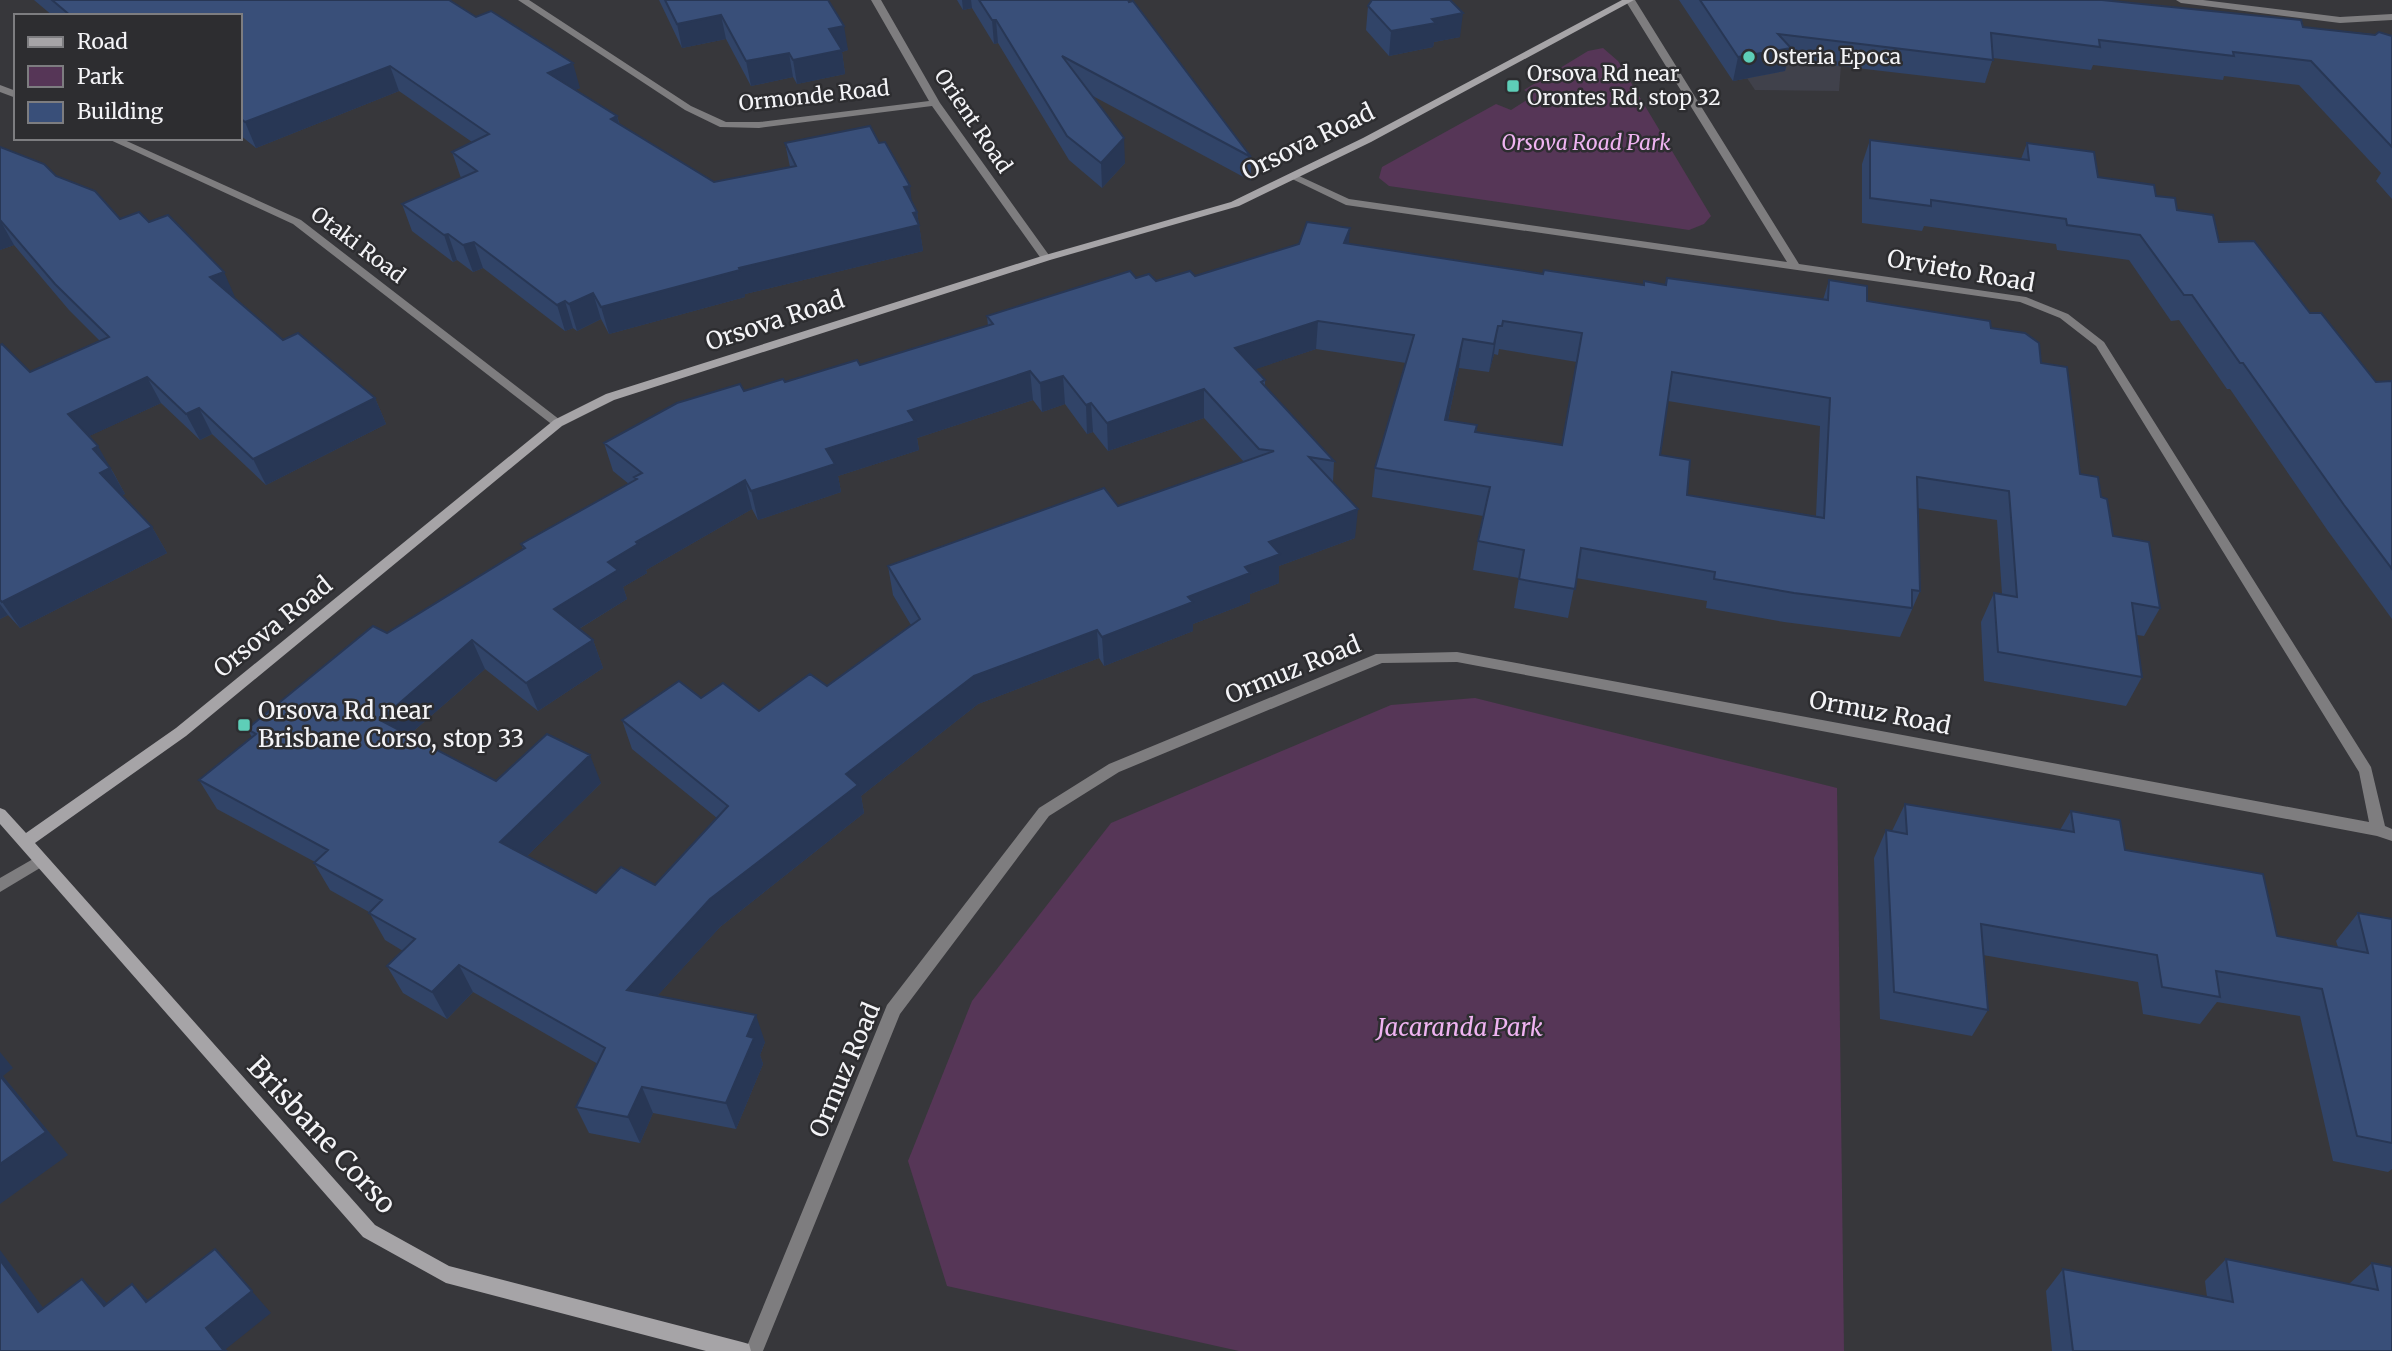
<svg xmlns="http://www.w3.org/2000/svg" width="2392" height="1351" viewBox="0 0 2392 1351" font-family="Merriweather,serif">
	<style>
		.built { fill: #40414b }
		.green { fill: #563657 }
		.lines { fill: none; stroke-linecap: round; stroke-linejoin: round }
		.street { fill: #7e7d7f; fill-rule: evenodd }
		.secondary { fill: #a6a4a7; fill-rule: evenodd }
		.wall { fill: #314468; fill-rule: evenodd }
		.shaded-wall { fill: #283755 }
		.building { fill: #394f79; stroke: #283755; stroke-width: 2; fill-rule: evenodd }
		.poi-dot { fill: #5eceb8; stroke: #2d2d30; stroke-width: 2.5 }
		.labels { text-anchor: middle; stroke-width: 5; stroke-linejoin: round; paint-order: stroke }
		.far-poi-label { font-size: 21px; fill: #f4f4f7; stroke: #2d2d30; text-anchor: start }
		.far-street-label { font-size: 21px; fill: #f4f4f7; stroke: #2d2d30 }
		.far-park-label { font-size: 21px; font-style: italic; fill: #efb3f1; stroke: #2d2d30 }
		.street-label { font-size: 24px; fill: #f4f4f7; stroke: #2d2d30 }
		.poi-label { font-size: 24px; fill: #f4f4f7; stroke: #2d2d30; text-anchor: start }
		.park-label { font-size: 24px; font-style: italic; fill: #efb3f1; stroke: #2d2d30 }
		.near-street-label { font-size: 28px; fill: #f4f4f7; stroke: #2d2d30 }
	</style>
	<rect width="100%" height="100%" fill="#37373b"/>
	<!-- built -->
	<path class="built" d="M 1701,0 L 1846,0 L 1839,91 L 1755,90 L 1697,3 Z"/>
	<!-- green -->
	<g class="green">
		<path d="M 1603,48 L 1618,61 L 1711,216 L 1704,224 L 1689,230 L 1389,186 L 1379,178 L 1382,167 L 1496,104 L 1511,110 L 1533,96 L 1524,90 L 1588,51 Z"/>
		<path d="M 1475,698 L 1837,788 L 1844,1351 L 1239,1351 L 947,1286 L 908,1161 L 972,1001 L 1111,823 L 1391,705 Z"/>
	</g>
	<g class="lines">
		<!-- street -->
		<g class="street">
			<path d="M 518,0 L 529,0 L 691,106 L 726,122 L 759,122 L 929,101 L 871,0 L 881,0 L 940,103 L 1051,258 L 1050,260 L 1042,260 L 932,106 L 759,128 L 720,127 L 685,110 Z"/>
			<path d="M 1625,0 L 1635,0 L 1799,264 L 2026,297 L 2068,314 L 2104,342 L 2371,767 L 2385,826 L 2392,829 L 2392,841 L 2377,836 L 1457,662 L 1382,663 L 1119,772 L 1049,816 L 900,1014 L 763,1351 L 745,1351 L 887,1005 L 1039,808 L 1109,764 L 1376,654 L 1457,652 L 2369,822 L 2359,772 L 2096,346 L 2060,318 L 2020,302 L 1346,205 L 1288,177 L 1289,175 L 1297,175 L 1349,199 L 1787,262 Z"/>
			<path d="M 2176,0 L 2203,0 L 2340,17 L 2392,14 L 2392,20 L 2340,23 L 2181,3 Z"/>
			<path d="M 0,85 L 16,91 L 16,98 L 0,92 Z"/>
			<path d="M 106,138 L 120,138 L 301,220 L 564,423 L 558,427 L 554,426 L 293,224 Z"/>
			<path d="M 40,855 L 45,857 L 48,861 L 45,865 L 0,892 L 0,878 Z"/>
		</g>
		<!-- secondary -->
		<path class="secondary" d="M 1622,0 L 1634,0 L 1371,142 L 1239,206 L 1050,260 L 614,400 L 562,426 L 186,736 L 35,843 L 375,1225 L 449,1266 L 742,1342 L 749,1344 L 751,1351 L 706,1351 L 446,1283 L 363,1237 L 0,824 L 0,808 L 5,810 L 26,833 L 176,728 L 554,420 L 606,394 L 1042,256 L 1231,202 L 1363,138 Z"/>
	</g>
	<!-- wall -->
	<g class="wall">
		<path d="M 34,0 L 449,0 L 580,88 L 575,90 L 617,116 L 620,125 L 714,182 L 790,167 L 785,143 L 912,202 L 917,212 L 923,251 L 745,294 L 745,297 L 609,334 L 601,319 L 577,331 L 573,328 L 565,331 L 483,268 L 473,272 L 457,260 L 453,262 L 412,231 L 402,204 L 461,178 L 452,152 L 472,142 L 399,91 L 256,148 L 240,135 L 240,16 L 53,16 Z"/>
		<path d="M 659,0 L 828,0 L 848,50 L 842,52 L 845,74 L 797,84 L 793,77 L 751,86 L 726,39 L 682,48 Z"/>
		<path d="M 957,0 L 1128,0 L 1251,157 L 1251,181 L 1091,95 L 1125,163 L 1102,188 L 1069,160 L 998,43 L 994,44 L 972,8 L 963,10 Z"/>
		<path d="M 1679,0 L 2102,0 L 2303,27 L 2392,36 L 2392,199 L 2376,181 L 2381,173 L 2299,85 L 2224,76 L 2223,80 L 2093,65 L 2091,70 L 1993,58 L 1985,83 L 1788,60 L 1785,71 L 1733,81 Z"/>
		<path d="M 1368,6 L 1460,37 L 1434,42 L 1433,47 L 1389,56 L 1366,30 Z"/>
		<path d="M 1870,140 L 2021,159 L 2027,143 L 2098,177 L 2156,196 L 2177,210 L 2310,313 L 2376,382 L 2392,381 L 2392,619 L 2328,531 L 2230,389 L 2227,389 L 2179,320 L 2171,321 L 2129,260 L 2057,250 L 2056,244 L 1924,226 L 1922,231 L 1862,223 L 1862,164 Z"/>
		<path d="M 0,147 L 56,176 L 120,219 L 149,222 L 283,340 L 375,398 L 386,424 L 266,485 L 212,434 L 200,440 L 161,403 L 89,436 L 113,472 L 125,494 L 122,495 L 152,527 L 167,553 L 20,628 L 8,615 L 0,619 L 0,345 L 30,372 L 100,341 L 69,310 L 14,245 L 0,250 Z"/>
		<path d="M 1348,244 L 1543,274 L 1643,285 L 1665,284 L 1667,278 L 1823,300 L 1829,280 L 1867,301 L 1991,328 L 2041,363 L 2080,474 L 2101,497 L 2113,536 L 2160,608 L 2144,636 L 2137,635 L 2142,677 L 2126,706 L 1984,681 L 1981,622 L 1994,593 L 2002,594 L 1997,520 L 1917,508 L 1920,591 L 1900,637 L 1784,622 L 1706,608 L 1707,601 L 1576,578 L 1568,618 L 1514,608 L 1519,578 L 1473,570 L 1478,541 L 1483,516 L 1372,497 L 1375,468 L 1406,363 L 1316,349 L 1255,369 L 1265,380 L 1265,386 L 1334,461 L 1333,482 L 1355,538 L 1279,566 L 1279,583 L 1250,594 L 1250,602 L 1193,624 L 1193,631 L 1104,666 L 1099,658 L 978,704 L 861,796 L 864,813 L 720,927 L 657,996 L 765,1042 L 760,1055 L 763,1064 L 736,1129 L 653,1113 L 640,1143 L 589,1133 L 576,1107 L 598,1064 L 473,992 L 447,1019 L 403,993 L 387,966 L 403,951 L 385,940 L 369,912 L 330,890 L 314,863 L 315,862 L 217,809 L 199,780 L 252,737 L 247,729 L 387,633 L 523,549 L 521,544 L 629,484 L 613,471 L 604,443 L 744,391 L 860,365 L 988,326 L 987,316 L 1136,278 L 1156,281 L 1195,276 ZM 1499,349 L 1577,362 L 1562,445 L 1476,432 L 1477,425 L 1448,420 L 1459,368 L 1489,372 L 1494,354 L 1498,355 ZM 1033,400 L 1042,412 L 1065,404 L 1087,434 L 1093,432 L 1108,451 L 1204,418 L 1244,462 L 1118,506 L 888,566 L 893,595 L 911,625 L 827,686 L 759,711 L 701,698 L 622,720 L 632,749 L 717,818 L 655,885 L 596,893 L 527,856 L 601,783 L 496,781 L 409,735 L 485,669 L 538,711 L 603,668 L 593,640 L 579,629 L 627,599 L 623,587 L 647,573 L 646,570 L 752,509 L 758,520 L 841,492 L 838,476 L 919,450 L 917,438 ZM 1668,401 L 1820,426 L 1816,516 L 1687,495 L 1660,455 Z"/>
		<path d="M 1905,804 L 2060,830 L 2071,811 L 2125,850 L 2277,936 L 2338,947 L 2336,941 L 2358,913 L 2392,919 L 2392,1169 L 2388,1172 L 2333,1161 L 2300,1016 L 2217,1002 L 2200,1024 L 2143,1014 L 2138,982 L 1983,955 L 1988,1010 L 1972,1036 L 1880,1019 L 1874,858 L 1886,830 L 1892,831 Z"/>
		<path d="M 2226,1259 L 2349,1284 L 2372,1263 L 2392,1351 L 2052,1351 L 2046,1291 L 2063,1269 L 2207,1297 L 2205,1281 Z"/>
	</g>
	<!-- shaded-wall -->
	<g class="shaded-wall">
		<path d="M 962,0 L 971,0 L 972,8 L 963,10 Z"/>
		<path d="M 1463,13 L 1460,37 L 1434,42 L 1433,47 L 1389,56 L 1391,31 L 1432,19 Z"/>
		<path d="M 721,15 L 726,39 L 682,48 L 677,24 Z"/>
		<path d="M 992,20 L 996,20 L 998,43 L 994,44 Z"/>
		<path d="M 844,26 L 848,50 L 842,52 L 845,74 L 797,84 L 793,60 L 829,29 Z"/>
		<path d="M 1791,48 L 1785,71 L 1733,81 L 1738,57 Z"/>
		<path d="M 789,53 L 793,77 L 751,86 L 746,61 Z"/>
		<path d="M 573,63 L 580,88 L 555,99 L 548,73 Z"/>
		<path d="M 390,66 L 399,91 L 256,148 L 245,122 Z"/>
		<path d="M 617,116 L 624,142 L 611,119 Z"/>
		<path d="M 1124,138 L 1125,163 L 1102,188 L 1101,163 Z"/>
		<path d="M 910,186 L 913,212 L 904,187 Z"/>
		<path d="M 917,212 L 923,251 L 745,294 L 745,297 L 609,334 L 601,307 L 739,268 Z"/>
		<path d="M 0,220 L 14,245 L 0,250 Z"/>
		<path d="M 1350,228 L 1348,256 L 1344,243 Z"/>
		<path d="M 448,234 L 457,260 L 453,262 L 444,235 Z"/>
		<path d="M 474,242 L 483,268 L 473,272 L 463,245 Z"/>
		<path d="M 224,272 L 235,297 L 223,303 L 210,277 Z"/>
		<path d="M 593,293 L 601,319 L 577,331 L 569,304 Z"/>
		<path d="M 565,301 L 573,328 L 565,331 L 557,305 Z"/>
		<path d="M 1318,321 L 1316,349 L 1235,376 L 1235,348 Z"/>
		<path d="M 1498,326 L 1494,354 L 1489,372 L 1494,344 Z"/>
		<path d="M 1463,339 L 1459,368 L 1442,448 L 1445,420 Z"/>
		<path d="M 1030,371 L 1033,400 L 917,438 L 919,450 L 838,476 L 841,492 L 758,520 L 751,491 L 826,449 L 908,411 Z"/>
		<path d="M 1063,376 L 1065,404 L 1042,412 L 1040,383 Z"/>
		<path d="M 147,377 L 161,403 L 83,439 L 68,414 Z"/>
		<path d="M 1204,389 L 1204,418 L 1108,451 L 1107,423 Z"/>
		<path d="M 375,398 L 386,424 L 266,485 L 253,459 Z"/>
		<path d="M 1091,403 L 1093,432 L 1087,434 L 1086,405 Z"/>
		<path d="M 199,408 L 212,434 L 200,440 L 186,414 Z"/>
		<path d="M 98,446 L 125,494 L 115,499 L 100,473 L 93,449 Z"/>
		<path d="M 745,480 L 752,509 L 646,570 L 647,573 L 623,587 L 627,599 L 564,638 L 554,609 L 608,562 L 636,542 Z"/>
		<path d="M 1358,509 L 1355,538 L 1279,566 L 1279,583 L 1250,594 L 1250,602 L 1193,624 L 1193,631 L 1104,666 L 1102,637 L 1188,597 L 1245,567 L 1269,542 Z"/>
		<path d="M 152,527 L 167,553 L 20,628 L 2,602 Z"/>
		<path d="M 0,604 L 8,615 L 0,619 Z"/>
		<path d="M 1097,630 L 1099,658 L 978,704 L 861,796 L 864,813 L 720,927 L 638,1017 L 627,990 L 710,899 L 846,774 L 974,676 Z"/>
		<path d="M 472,640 L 485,669 L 394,748 L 380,720 Z"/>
		<path d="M 593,640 L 603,668 L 538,711 L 526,683 Z"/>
		<path d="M 590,755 L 601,783 L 513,870 L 500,842 Z"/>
		<path d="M 459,965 L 473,992 L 447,1019 L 432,992 Z"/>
		<path d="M 756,1015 L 765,1042 L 760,1055 L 763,1064 L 736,1129 L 726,1103 L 747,1036 Z"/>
		<path d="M 0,1052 L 13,1068 L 3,1076 L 68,1155 L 0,1204 Z"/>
		<path d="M 642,1087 L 653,1113 L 640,1143 L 628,1117 Z"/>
		<path d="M 215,1249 L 271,1313 L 226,1349 L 228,1351 L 224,1351 L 206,1328 Z"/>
		<path d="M 0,1250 L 62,1333 L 38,1312 L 0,1260 Z"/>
		<path d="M 82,1279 L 105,1301 L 126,1328 L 104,1306 Z"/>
		<path d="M 132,1284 L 154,1306 L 146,1302 Z"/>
	</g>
	<!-- building -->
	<g class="building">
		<path d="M 52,0 L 449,0 L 476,17 L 491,11 L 573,63 L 548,73 L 617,116 L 611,119 L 714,182 L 796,166 L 785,143 L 870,126 L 879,143 L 885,142 L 910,186 L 904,187 L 917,212 L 913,213 L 919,225 L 739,268 L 740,270 L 601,307 L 593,293 L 569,304 L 565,301 L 557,305 L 474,242 L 463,245 L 448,234 L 444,235 L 402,204 L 477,171 L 452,152 L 489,134 L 390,66 L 245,122 L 240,118 L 240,16 L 71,16 Z"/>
		<path d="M 665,0 L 828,0 L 844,26 L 829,29 L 842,50 L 793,60 L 789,53 L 746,61 L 721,15 L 677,24 Z"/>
		<path d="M 979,0 L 1128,0 L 1129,2 L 1133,1 L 1251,157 L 1062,56 L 1124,138 L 1101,163 L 1067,136 L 996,20 L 992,20 Z"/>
		<path d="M 1372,0 L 1450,0 L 1463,13 L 1432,19 L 1436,23 L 1391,31 L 1368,6 Z"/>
		<path d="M 1700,0 L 2102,0 L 2301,20 L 2303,27 L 2375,35 L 2379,32 L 2392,36 L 2392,147 L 2311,61 L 2233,52 L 2234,56 L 2099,40 L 2100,47 L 1991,33 L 1993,60 L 1778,34 L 1791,48 L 1738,57 Z"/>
		<path d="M 1870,140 L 2029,160 L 2027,143 L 2094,152 L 2098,177 L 2154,185 L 2156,196 L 2175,198 L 2177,210 L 2213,215 L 2219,242 L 2254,241 L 2310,313 L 2321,313 L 2376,382 L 2392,381 L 2392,569 L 2344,505 L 2243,363 L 2240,363 L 2192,295 L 2184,295 L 2140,235 L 2067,225 L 2066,219 L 1931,200 L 1931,206 L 1870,198 Z"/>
		<path d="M 0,147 L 44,164 L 56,176 L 95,191 L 120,219 L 139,212 L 149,222 L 168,215 L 224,272 L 210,277 L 283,340 L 298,333 L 375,398 L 253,459 L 199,408 L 186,414 L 147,377 L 68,414 L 98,446 L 93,449 L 110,468 L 100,473 L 152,527 L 2,602 L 0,600 L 0,345 L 2,344 L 30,372 L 109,337 L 55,284 L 0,220 Z"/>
		<path d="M 1307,222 L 1350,228 L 1344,243 L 1543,274 L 1544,270 L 1644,285 L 1644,281 L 1666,285 L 1667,278 L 1828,300 L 1829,280 L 1867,286 L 1867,301 L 1990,321 L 1991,328 L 2025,333 L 2039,343 L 2041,363 L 2067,367 L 2080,474 L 2098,477 L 2101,497 L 2107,499 L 2113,536 L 2149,542 L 2160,608 L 2132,603 L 2142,677 L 1998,652 L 1994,593 L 2017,597 L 2009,491 L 1917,477 L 1920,591 L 1912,590 L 1912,608 L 1794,593 L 1714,579 L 1715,572 L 1581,548 L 1575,589 L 1519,579 L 1524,550 L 1478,541 L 1490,487 L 1375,468 L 1414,335 L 1318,321 L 1235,348 L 1265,380 L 1261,382 L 1334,461 L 1309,457 L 1358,509 L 1269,542 L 1280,554 L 1245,567 L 1250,573 L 1188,597 L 1193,602 L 1102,637 L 1097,630 L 974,676 L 846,774 L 858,785 L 710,899 L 627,990 L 756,1015 L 747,1036 L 754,1038 L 726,1103 L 642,1087 L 628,1117 L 576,1107 L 605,1048 L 459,965 L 432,992 L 387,966 L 415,939 L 369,913 L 382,900 L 314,863 L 328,850 L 199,780 L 256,734 L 247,729 L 373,626 L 387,633 L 525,548 L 521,544 L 637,479 L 634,477 L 642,473 L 604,443 L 677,403 L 740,384 L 744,391 L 783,379 L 785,382 L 857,360 L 860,365 L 993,324 L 987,316 L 1130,271 L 1136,278 L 1149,274 L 1156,281 L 1190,271 L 1195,276 L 1299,244 ZM 1503,321 L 1582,333 L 1562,445 L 1475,432 L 1477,425 L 1445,420 L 1463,339 L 1494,344 L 1498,326 L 1502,326 ZM 1030,371 L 1040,383 L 1063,376 L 1086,405 L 1091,403 L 1107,423 L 1204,389 L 1259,449 L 1274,451 L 1118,506 L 1104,488 L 888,566 L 920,619 L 827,686 L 810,674 L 759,711 L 723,683 L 701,698 L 679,681 L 622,720 L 728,806 L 655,885 L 621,867 L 596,893 L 500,842 L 590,755 L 547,734 L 496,781 L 380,720 L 472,640 L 526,683 L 593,640 L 554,609 L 618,570 L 608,562 L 638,544 L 636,542 L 745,480 L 751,491 L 835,464 L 826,449 L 915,421 L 908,411 ZM 1672,372 L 1830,398 L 1824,518 L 1687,495 L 1690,460 L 1660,455 Z"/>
		<path d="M 1905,804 L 2074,832 L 2071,811 L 2120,820 L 2125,850 L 2263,874 L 2277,936 L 2368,953 L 2358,913 L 2392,919 L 2392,1143 L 2357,1136 L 2322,989 L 2216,971 L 2220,997 L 2162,987 L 2157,955 L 1981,924 L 1988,1010 L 1894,992 L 1886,830 L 1907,834 Z"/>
		<path d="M 0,1076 L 46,1132 L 0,1164 Z"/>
		<path d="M 215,1249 L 252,1291 L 206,1328 L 224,1351 L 0,1351 L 0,1260 L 38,1312 L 82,1279 L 104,1306 L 132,1284 L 146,1302 Z"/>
		<path d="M 2226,1259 L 2378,1290 L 2372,1263 L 2392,1267 L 2392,1351 L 2073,1351 L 2063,1269 L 2233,1302 Z"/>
	</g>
	<!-- markers -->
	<g class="poi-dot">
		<circle cx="1749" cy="57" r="7"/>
		<rect x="1506" y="79" width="14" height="14" rx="3.5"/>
		<rect x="237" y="718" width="14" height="14" rx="3.5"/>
	</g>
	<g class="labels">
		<!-- far-poi labels -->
		<g class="far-poi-label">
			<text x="1763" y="64">Osteria Epoca</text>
			<text x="1527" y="81">Orsova Rd near<tspan x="1527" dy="24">Orontes Rd, stop 32</tspan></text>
		</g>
		<!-- far-street labels -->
		<g class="far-street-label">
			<text transform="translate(814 96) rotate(-6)" y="7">Ormonde Road</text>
			<text transform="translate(973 121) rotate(56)" y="7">Orient Road</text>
			<text transform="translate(358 245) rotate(37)" y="7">Otaki Road</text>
		</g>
		<!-- far-park labels -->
		<g class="far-park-label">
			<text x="1586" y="150">Orsova Road Park</text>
		</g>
		<!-- street labels -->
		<g class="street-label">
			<text transform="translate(1308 142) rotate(-26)" y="8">Orsova Road</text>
			<text transform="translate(1961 271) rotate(10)" y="8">Orvieto Road</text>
			<text transform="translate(775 321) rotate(-18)" y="8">Orsova Road</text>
			<text transform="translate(273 627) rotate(-39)" y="8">Orsova Road</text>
			<text transform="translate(1293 670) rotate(-22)" y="8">Ormuz Road</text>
			<text transform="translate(1880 713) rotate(11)" y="8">Ormuz Road</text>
			<text transform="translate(845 1070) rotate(-67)" y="8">Ormuz Road</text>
		</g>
		<!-- poi labels -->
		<g class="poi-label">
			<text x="258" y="719">Orsova Rd near<tspan x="258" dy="28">Brisbane Corso, stop 33</tspan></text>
		</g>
		<!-- park labels -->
		<g class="park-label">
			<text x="1460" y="1036">Jacaranda Park</text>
		</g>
		<!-- near-street labels -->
		<g class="near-street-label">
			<text transform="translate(322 1135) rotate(47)" y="10">Brisbane Corso</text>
		</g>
	</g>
	<!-- legend -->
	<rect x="14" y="14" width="228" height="126" fill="#2d2d30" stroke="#7d7d80" stroke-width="2"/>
	<rect x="28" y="37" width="35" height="10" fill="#a6a4a7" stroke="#7d7d80" stroke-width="2"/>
	<text x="77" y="49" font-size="21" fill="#f4f4f7">Road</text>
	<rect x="28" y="66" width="35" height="21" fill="#563657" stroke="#7d7d80" stroke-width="2"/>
	<text x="77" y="84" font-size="21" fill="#f4f4f7">Park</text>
	<rect x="28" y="102" width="35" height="21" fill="#394f79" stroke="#7d7d80" stroke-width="2"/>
	<text x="77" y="119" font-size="21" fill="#f4f4f7">Building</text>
</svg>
